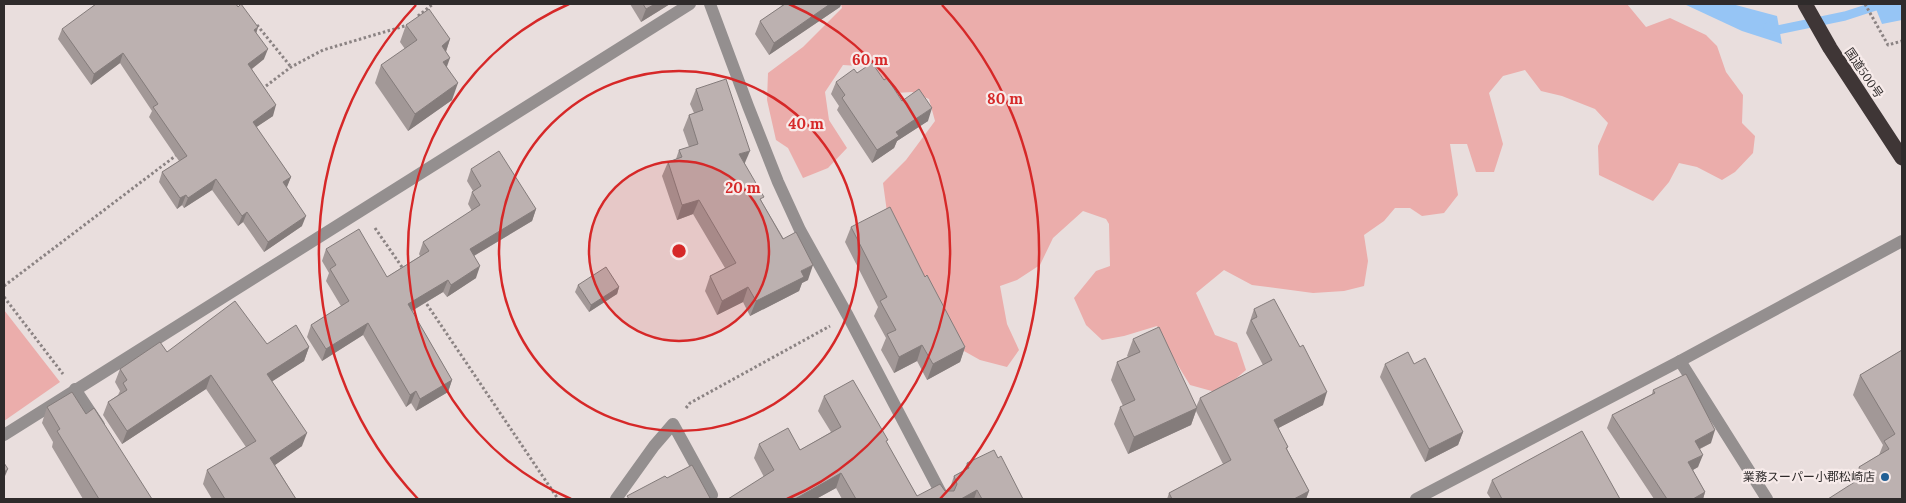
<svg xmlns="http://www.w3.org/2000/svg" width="1906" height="503" viewBox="0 0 1906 503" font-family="Lora,'Noto Sans JP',serif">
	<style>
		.green { fill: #ebadab }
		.water { fill: #96c5f5 }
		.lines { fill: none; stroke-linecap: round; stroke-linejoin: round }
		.stream { stroke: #96c5f5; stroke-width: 9 }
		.path { stroke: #8b8383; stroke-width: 3; stroke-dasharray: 2.5 2.5; stroke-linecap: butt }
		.minor { stroke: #948f8f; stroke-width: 12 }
		.highway { stroke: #3f3636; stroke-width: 15 }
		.wall { fill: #a29897 }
		.shaded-wall { fill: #847c7b }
		.building { fill: #bcb1b0; stroke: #847c7b }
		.ring { fill: none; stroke: #d62828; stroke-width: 2.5 }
		.poi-dot { fill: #225f95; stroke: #f7ebea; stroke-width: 2 }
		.labels { text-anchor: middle; stroke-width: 4.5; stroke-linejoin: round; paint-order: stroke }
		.street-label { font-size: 12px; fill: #2f2b2b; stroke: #f7ebea }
		.poi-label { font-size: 12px; fill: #2f2b2b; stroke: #f7ebea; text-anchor: end }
		.centre { fill: #d62828; stroke: #f7ebea; stroke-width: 2.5 }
		.ring-label { font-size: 15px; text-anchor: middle; font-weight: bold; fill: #d62828; stroke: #f7ebea; stroke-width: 4.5; stroke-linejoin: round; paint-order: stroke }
	</style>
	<rect width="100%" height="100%" fill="#e9dedd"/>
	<!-- green -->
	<g class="green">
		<path d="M 841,4 L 1627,4 L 1646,27 L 1670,18 L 1706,35 L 1717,46 L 1726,72 L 1743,95 L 1742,123 L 1755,136 L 1753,153 L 1735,172 L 1722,180 L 1697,167 L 1679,163 L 1669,182 L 1653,201 L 1599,175 L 1598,146 L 1608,123 L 1595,109 L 1562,96 L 1541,91 L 1525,70 L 1503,76 L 1489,93 L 1503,144 L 1494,172 L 1476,172 L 1467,144 L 1450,144 L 1458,195 L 1444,213 L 1422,216 L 1410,208 L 1395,208 L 1384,221 L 1364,235 L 1368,261 L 1364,286 L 1344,291 L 1313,293 L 1252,285 L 1224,270 L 1196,293 L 1215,335 L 1237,343 L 1246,370 L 1219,393 L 1190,385 L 1166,346 L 1157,326 L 1124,336 L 1102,340 L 1086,325 L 1074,298 L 1096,271 L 1110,266 L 1109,224 L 1106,219 L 1083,211 L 1053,238 L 1040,265 L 1017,280 L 1000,286 L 1007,324 L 1019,350 L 1007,367 L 980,360 L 964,351 L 936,301 L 909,246 L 893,226 L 887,212 L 883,183 L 906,160 L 935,121 L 929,99 L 912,92 L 895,93 L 874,67 L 843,65 L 825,92 L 829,120 L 847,148 L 828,168 L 803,178 L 788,148 L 776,140 L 767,100 L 768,73 L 803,47 L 842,8 Z"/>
		<path d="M 4,310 L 60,382 L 4,421 Z"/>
	</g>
	<!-- water -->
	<g class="water">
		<path d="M 1684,4 L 1732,4 L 1777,16 L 1782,44 L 1742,31 Z"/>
		<path d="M 1874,4 L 1902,4 L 1902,20 L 1882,24 Z"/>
	</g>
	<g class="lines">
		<!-- stream -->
		<path class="stream" d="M 1768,27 L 1777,30 L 1845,16 L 1882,4"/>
		<!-- path -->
		<g class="path">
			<path d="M 1865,4 L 1888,45 L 1902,41"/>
			<path d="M 418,16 L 433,4"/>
			<path d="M 257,25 L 291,67"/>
			<path d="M 262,89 L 291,67 L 323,50 L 408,25"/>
			<path d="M 375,228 L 404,270"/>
			<path d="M 4,286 L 178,154"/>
			<path d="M 4,297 L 63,374"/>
			<path d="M 424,300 L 558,499"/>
			<path d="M 686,408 L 690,403 L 830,326"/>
		</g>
		<!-- minor -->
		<g class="minor">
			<path d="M 710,4 L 748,106 L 778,182 L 800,230 L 848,316 L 944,499"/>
			<path d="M 1680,361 L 1767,499"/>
			<path d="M 75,389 L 99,425"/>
			<path d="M 4,435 L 690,4"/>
			<path d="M 616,499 L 654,446 L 673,424 L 712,495"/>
			<path d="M 1416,499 L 1680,361 L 1902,241"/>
		</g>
		<!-- highway -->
		<path class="highway" d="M 1805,4 L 1830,48 L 1902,158"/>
	</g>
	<!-- wall -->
	<g class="wall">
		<path d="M 630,4 L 670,4 L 641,22 Z"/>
		<path d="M 781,4 L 841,4 L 840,7 L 769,55 L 755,34 L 760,21 L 782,6 Z"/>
		<path d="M 238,7 L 258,27 L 256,33 L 264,59 L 252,69 L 273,116 L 256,127 L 291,177 L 286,188 L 302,226 L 264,252 L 243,222 L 238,226 L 212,190 L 184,208 L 182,205 L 177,209 L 159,182 L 162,172 L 179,161 L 149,117 L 152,111 L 120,63 L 91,85 L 58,39 L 62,29 Z"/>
		<path d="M 406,25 L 450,39 L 446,52 L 447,67 L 452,100 L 408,131 L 375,83 L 381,65 L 405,49 L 400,42 Z"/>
		<path d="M 857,73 L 884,80 L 902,101 L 928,121 L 897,141 L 894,148 L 872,163 L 837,110 L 839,106 L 831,94 L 836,82 Z"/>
		<path d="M 696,89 L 745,164 L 762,202 L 808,280 L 802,283 L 799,291 L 750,316 L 743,302 L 717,315 L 705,291 L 710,276 L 725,268 L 693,214 L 677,220 L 662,176 L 668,162 L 676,159 L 679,150 L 689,147 L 683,130 L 689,115 L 694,113 L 690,104 Z"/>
		<path d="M 471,169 L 536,209 L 532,221 L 474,256 L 476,278 L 447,297 L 443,292 L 412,311 L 452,380 L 448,392 L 416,411 L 411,403 L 406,407 L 363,335 L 322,361 L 307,337 L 311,325 L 341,306 L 326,281 L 329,273 L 322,261 L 326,249 L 387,277 L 420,256 L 419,254 L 423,242 L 472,211 L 468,204 L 472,192 L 473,191 L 467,181 Z"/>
		<path d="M 851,227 L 925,277 L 965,347 L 960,362 L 927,380 L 917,361 L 894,373 L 881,350 L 886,338 L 874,316 L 878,307 L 845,242 Z"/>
		<path d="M 578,285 L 619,287 L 617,294 L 589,312 L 575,292 Z"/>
		<path d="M 1254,309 L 1323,405 L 1278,428 L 1288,447 L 1287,449 L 1309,491 L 1306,499 L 1167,499 L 1169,493 L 1223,464 L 1196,411 L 1191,425 L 1128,454 L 1114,424 L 1120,407 L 1123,406 L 1111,380 L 1117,362 L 1128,357 L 1127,356 L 1133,339 L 1196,407 L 1200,398 L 1263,365 L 1246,333 Z"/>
		<path d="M 267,344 L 309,347 L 304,361 L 272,381 L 302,446 L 275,465 L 296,499 L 212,499 L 203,484 L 207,470 L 246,447 L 206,389 L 122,444 L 103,415 L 108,402 L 118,395 L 120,391 L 115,382 L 120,369 L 167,352 Z"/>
		<path d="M 1902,350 L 1902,499 L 1853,483 L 1859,467 L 1879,455 L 1883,445 L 1853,395 L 1860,375 Z"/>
		<path d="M 1385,364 L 1414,364 L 1463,432 L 1458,445 L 1425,462 L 1380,377 Z"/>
		<path d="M 1653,390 L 1711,443 L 1700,449 L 1698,467 L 1693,470 L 1705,492 L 1703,499 L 1654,499 L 1607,428 L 1612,415 L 1652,394 Z"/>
		<path d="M 824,396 L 887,443 L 917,496 L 949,491 L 954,476 L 964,470 L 967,463 L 998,458 L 1023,499 L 842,499 L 836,488 L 816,499 L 728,499 L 764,477 L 754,458 L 759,444 L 800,450 L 831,432 L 818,411 Z"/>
		<path d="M 47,407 L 86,414 L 152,499 L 83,499 L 52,447 L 53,442 L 42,423 Z"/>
		<path d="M 1492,480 L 1620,499 L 1491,499 L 1487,493 Z"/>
	</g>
	<!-- shaded-wall -->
	<g class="shaded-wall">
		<path d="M 655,4 L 670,4 L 641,22 L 646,9 Z"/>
		<path d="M 830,4 L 841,4 L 840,7 L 769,55 L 774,43 Z"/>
		<path d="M 258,27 L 255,37 L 254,30 Z"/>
		<path d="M 450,39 L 444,57 L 442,46 Z"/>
		<path d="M 268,49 L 264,59 L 245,74 L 248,64 Z"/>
		<path d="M 123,53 L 120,63 L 91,85 L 94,74 Z"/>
		<path d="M 450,58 L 444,75 L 443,62 Z"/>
		<path d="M 458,83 L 452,100 L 408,131 L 415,114 Z"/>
		<path d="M 276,105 L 273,116 L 249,132 L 253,122 Z"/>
		<path d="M 932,108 L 928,121 L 897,141 L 894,148 L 872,163 L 877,150 L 896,132 Z"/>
		<path d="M 750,151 L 744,165 L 739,154 Z"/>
		<path d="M 291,177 L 287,187 L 279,193 L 283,182 Z"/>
		<path d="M 216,179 L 212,190 L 184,208 L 188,198 Z"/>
		<path d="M 186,195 L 182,205 L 177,209 L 180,198 Z"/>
		<path d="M 699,200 L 693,214 L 677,220 L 682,205 Z"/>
		<path d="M 536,209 L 532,221 L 465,261 L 470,249 Z"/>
		<path d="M 247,212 L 243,222 L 238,226 L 242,216 Z"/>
		<path d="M 306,216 L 302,226 L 264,252 L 268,242 Z"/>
		<path d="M 813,265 L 808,280 L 802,283 L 799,291 L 750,316 L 756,301 L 801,271 Z"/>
		<path d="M 480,266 L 476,278 L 447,297 L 451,285 Z"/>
		<path d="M 448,280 L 443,292 L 403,316 L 408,304 Z"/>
		<path d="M 619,287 L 617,294 L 589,312 L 591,305 Z"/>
		<path d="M 748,287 L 743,302 L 717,315 L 722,301 Z"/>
		<path d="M 368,323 L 363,335 L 322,361 L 326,349 Z"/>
		<path d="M 922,345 L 917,361 L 894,373 L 899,357 Z"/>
		<path d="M 309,347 L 304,361 L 262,388 L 267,374 Z"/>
		<path d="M 965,347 L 960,362 L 927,380 L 933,364 Z"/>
		<path d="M 211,375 L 206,389 L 122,444 L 127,431 Z"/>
		<path d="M 452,380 L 448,392 L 416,411 L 420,399 Z"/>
		<path d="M 416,391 L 411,403 L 406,407 L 410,395 Z"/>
		<path d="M 1327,392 L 1323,405 L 1269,433 L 1274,420 Z"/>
		<path d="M 1197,408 L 1191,425 L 1128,454 L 1134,437 Z"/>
		<path d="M 1715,430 L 1711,443 L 1691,453 L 1695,441 Z"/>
		<path d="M 1463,432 L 1458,445 L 1425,462 L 1429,449 Z"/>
		<path d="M 307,433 L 302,446 L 265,472 L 270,458 Z"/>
		<path d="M 1703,455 L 1698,467 L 1684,475 L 1688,462 Z"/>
		<path d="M 8,469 L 5,476 L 4,477 L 4,472 Z"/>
		<path d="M 841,473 L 836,488 L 816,499 L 795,499 Z"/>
		<path d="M 977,490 L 974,499 L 961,499 Z"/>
		<path d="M 1309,491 L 1306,499 L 1294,499 Z"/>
		<path d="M 1705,492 L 1703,499 L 1693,499 Z"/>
	</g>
	<!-- building -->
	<g class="building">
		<path d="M 96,4 L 236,4 L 238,7 L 241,4 L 258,27 L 254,30 L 268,49 L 248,64 L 276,105 L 253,122 L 291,177 L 283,182 L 306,216 L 268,242 L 247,212 L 242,216 L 216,179 L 188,198 L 186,195 L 180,198 L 162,172 L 187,156 L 153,107 L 158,104 L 123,53 L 94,74 L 62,29 Z"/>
		<path d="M 643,4 L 655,4 L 646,9 Z"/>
		<path d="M 785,4 L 830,4 L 774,43 L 760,21 Z"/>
		<path d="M 429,9 L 450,39 L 442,46 L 450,58 L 443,62 L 458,83 L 415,114 L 381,65 L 417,40 L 406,25 Z"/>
		<path d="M 872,63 L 884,80 L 887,78 L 902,101 L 919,89 L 932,108 L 896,132 L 899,136 L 877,150 L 842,98 L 845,95 L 836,82 L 854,69 L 857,73 Z"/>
		<path d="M 726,79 L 750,151 L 739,154 L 764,197 L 760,199 L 783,239 L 796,232 L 813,265 L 801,271 L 804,277 L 756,301 L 748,287 L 722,301 L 710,276 L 736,263 L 699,200 L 682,205 L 668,162 L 682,157 L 679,150 L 698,144 L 689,115 L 703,110 L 696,89 Z"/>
		<path d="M 499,151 L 536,209 L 470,249 L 480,266 L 451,285 L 448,280 L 408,304 L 452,380 L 420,399 L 416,391 L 410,395 L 368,323 L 326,349 L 311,325 L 349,301 L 330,269 L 336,265 L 326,249 L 359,229 L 387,277 L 429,251 L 423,242 L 480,205 L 472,192 L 481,186 L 471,169 Z"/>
		<path d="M 890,207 L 925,277 L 927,275 L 965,347 L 933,364 L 922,345 L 899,357 L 887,334 L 896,330 L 880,301 L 887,297 L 851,227 Z"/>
		<path d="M 606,267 L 619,287 L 591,305 L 578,285 Z"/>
		<path d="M 1274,299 L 1300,347 L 1303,345 L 1327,392 L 1274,420 L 1288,447 L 1286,448 L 1309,491 L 1294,499 L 1172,499 L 1169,493 L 1231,460 L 1200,398 L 1272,360 L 1251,320 L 1257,317 L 1254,309 Z"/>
		<path d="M 235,301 L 267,344 L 296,325 L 309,347 L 267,374 L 307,433 L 270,458 L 296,499 L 225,499 L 207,470 L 256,441 L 211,375 L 127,431 L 108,402 L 127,390 L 123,383 L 127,380 L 120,369 L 160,342 L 167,352 Z"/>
		<path d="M 1159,327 L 1197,408 L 1134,437 L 1120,407 L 1135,400 L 1117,362 L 1140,352 L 1133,339 Z"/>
		<path d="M 1902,350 L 1902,499 L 1828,499 L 1864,476 L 1859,467 L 1889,449 L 1884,441 L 1895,434 L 1860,375 Z"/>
		<path d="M 1408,352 L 1414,364 L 1425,358 L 1463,432 L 1429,449 L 1385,364 Z"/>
		<path d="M 1686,374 L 1715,430 L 1695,441 L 1703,455 L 1688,462 L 1705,492 L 1693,499 L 1667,499 L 1612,415 L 1655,393 L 1653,390 Z"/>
		<path d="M 853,380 L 888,440 L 886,441 L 917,496 L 940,484 L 945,491 L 954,491 L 957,484 L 954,476 L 969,468 L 967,463 L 994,450 L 998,458 L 1001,456 L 1023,499 L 982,499 L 977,490 L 961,499 L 856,499 L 841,473 L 795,499 L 728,499 L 774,470 L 759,444 L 788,428 L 800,450 L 841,427 L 824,396 Z"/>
		<path d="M 72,392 L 86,414 L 94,408 L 152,499 L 99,499 L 57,431 L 60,429 L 47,407 Z"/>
		<path d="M 1582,431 L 1620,499 L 1502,499 L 1492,480 Z"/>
		<path d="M 4,463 L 8,469 L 4,472 Z"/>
		<path d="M 692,465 L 710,498 L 708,499 L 629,499 L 627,496 L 665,476 L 667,478 Z"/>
	</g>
	<!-- distance rings -->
	<circle cx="679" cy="251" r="90" fill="#d62828" fill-opacity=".12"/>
	<g class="ring">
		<circle cx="679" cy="251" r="90"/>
		<circle cx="679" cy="251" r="180"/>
		<path d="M571 499A270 270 0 0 1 569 4M789 4A270 270 0 0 1 787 499"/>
		<path d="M418 499A360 360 0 0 1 416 5M942 5A360 360 0 0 1 940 499"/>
	</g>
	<!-- markers -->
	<circle class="poi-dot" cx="1885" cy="477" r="5"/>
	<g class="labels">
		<!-- street labels -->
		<g class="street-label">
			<text transform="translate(1864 73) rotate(56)" y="4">国道500号</text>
		</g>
		<!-- poi labels -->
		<g class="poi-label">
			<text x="1875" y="481">業務スーパー小郡松崎店</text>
		</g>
	</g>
	<circle cx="679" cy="251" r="8" class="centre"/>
	<g class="ring-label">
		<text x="870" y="65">60 m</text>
		<text x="1005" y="104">80 m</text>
		<text x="806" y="129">40 m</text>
		<text x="743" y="193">20 m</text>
	</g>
	<!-- border -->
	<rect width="1906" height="503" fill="none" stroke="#2f2b2b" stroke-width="10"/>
</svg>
